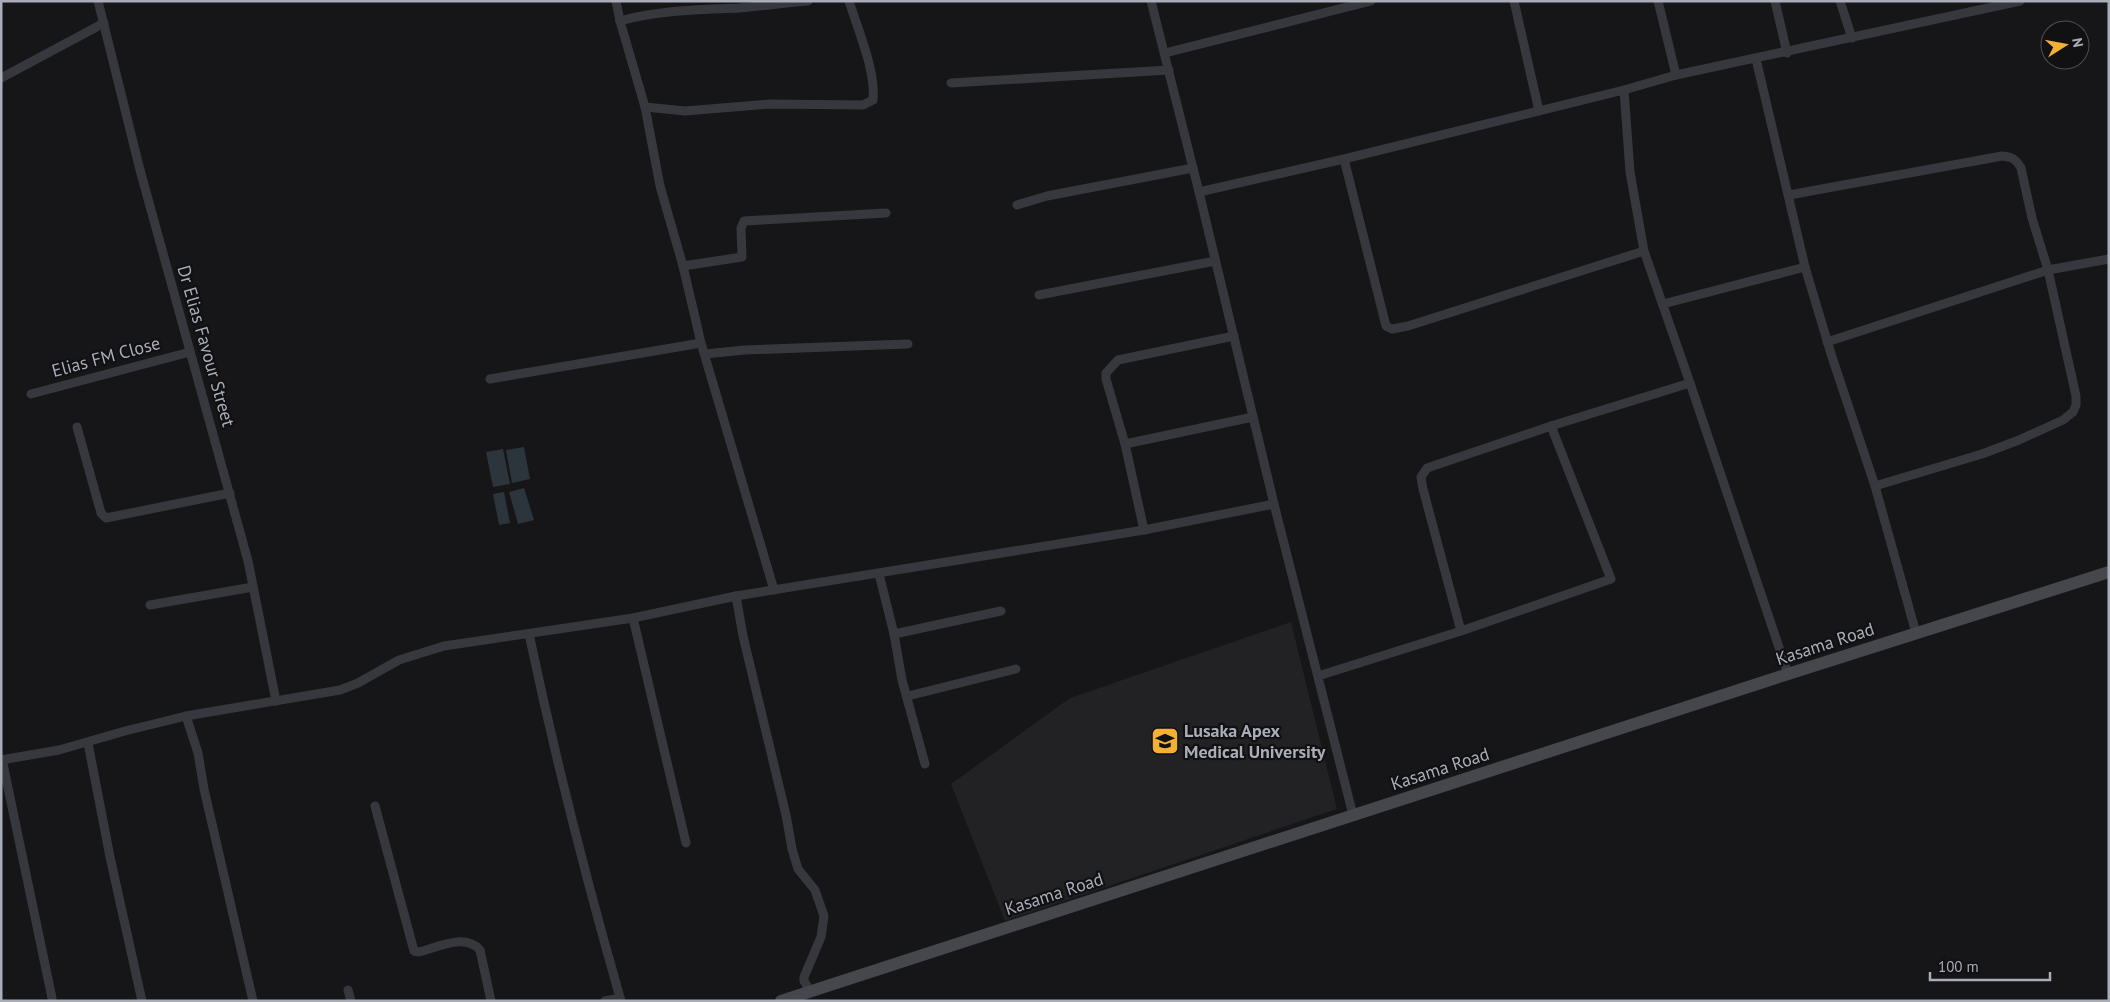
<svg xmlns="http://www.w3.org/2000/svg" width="2110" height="1002" viewBox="0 0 2110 1002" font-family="'PT Sans',sans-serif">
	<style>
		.built { fill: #222225 }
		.water { fill: #2c353c }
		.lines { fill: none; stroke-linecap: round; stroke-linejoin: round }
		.street { stroke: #37383d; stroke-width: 9 }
		.secondary { stroke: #45474d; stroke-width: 12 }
		.labels { text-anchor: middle; stroke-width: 4.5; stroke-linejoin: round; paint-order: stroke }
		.street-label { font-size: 18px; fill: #a8adb8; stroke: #111113 }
		.poi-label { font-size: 18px; font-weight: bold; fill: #a8adb8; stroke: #111113; text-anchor: start }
	</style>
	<rect width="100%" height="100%" fill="#161618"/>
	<!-- built -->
	<path class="built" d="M 1291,622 L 1337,809 L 1005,921 L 951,784 L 1070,698 Z"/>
	<!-- water -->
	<g class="water">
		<path d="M 524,447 L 530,479 L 512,483 L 506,450 Z"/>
		<path d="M 503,449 L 510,484 L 493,487 L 486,452 Z"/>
		<path d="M 524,488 L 534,520 L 518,524 L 509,492 Z"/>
		<path d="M 504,492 L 510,523 L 499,525 L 493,494 Z"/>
	</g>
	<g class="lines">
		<!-- street -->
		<g class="street">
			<path d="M 98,1 L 140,170 L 248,561 L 276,701"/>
			<path d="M 616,1 L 620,21 L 645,107 L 660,186 L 683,266 L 701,343 L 774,590"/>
			<path d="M 1151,1 L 1199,192 L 1274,504 L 1353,815"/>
			<path d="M 1514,1 L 1539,111"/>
			<path d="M 1658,1 L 1676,75"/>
			<path d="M 1775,1 L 1787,53"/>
			<path d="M 1840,1 L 1852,38"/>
			<path d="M 620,21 C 658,10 699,10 739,8 C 762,6 785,3 808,1"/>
			<path d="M 1165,53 L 1371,1"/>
			<path d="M 1756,59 L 1805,267 L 1832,357 L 1875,486 L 1916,633"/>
			<path d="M 1,78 L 104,23"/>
			<path d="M 951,83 L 1169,70"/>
			<path d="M 1624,90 L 1630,172 L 1644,251 L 1690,383 L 1788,674"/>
			<path d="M 645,107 L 685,111 L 770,104 L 863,105 L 873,100 C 876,71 858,30 849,1"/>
			<path d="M 1344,159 L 1386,326 L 1392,329 L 1408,326 L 1644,251"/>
			<path d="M 1199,192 L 1344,159 L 1624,90 L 1676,75 L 2020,1"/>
			<path d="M 1789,195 L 2002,156 C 2012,157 2016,159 2021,168 L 2032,218 L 2048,270 L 2076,396 L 2076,405 L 2073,412 L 2063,420 L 2019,440 L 1982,454 L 1875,486"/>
			<path d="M 1017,205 L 1047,196 L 1193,168"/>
			<path d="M 683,266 L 742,257 L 741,228 L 744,221 L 886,213"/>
			<path d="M 1039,295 L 1215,261"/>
			<path d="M 1663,304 L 1805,267"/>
			<path d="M 1827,342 L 2048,270 L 2109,259"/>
			<path d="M 705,354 L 745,350 L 908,344"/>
			<path d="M 490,379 L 701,343"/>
			<path d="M 31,394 L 190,352"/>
			<path d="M 77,427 L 101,513 L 106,518 L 230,493"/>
			<path d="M 1125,444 L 1253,417"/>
			<path d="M 1144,530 L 1125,444 L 1106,379 L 1106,373 L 1118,360 L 1234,336"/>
			<path d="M 879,574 L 894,634 L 902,680 L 925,764"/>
			<path d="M 736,596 L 743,636 L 786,815 L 792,849 L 798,869 L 815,890 L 824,916 L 821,937 L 804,977 L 804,981 L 810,991"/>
			<path d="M 150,605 L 253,587"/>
			<path d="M 633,618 L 686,843"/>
			<path d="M 1461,631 L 1423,489 L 1421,477 L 1427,468 L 1551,426 L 1690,383"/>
			<path d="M 529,634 C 555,757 586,879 621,1001"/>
			<path d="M 894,634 L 1001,611"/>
			<path d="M 1318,676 L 1461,631 L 1611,579 L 1551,426"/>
			<path d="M 908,696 L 1016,669"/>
			<path d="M 186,716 L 198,753 L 204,789 L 253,1001"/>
			<path d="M 88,743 L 110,857 L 142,1001"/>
			<path d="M 2,759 L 52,998"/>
			<path d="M 1,760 L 59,750 L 125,731 L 186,716 L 340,690 L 358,683 L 399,660 L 444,646 L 633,618 L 736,596 L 1144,530 L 1274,504"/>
			<path d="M 375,806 L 414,951 L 419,952 C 438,947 465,933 480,950 L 491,1001"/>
			<path d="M 348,990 L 351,1001"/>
			<path d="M 605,1001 L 620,998"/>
		</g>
		<!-- secondary -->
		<path class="secondary" d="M 781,1001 L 1788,674 L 2109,572"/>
	</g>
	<!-- icons -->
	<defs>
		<g id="university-square" transform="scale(1.4375)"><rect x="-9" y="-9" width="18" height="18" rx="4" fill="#f2b134" stroke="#111113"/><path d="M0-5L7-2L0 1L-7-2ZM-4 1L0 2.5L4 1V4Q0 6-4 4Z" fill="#111"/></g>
	</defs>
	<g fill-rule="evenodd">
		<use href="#university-square" x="1165" y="741"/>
	</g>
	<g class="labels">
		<!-- street labels -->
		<g class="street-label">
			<text transform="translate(206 346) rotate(74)" y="6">Dr Elias Favour Street</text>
			<text transform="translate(106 357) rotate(-15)" y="6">Elias FM Close</text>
			<text transform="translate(1825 644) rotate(-18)" y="6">Kasama Road</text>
			<text transform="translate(1440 769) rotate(-18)" y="6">Kasama Road</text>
			<text transform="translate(1054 894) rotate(-18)" y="6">Kasama Road</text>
		</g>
		<!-- poi labels -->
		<g class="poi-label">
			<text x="1184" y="737">Lusaka Apex<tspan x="1184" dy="21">Medical University</tspan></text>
		</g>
	</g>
	<!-- border -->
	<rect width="2110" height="1002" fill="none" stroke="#a8adb8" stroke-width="5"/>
	<!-- north arrow -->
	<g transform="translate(2065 45) rotate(79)"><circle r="24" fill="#111113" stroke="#4d4f55"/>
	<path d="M0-4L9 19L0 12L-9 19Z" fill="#f2b134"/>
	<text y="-8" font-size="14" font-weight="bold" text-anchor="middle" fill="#a8adb8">N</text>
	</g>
	<!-- scale -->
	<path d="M1930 972v8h120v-8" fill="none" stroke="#a8adb8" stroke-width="2.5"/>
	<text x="1938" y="972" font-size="15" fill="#a8adb8" stroke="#111113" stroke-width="4" paint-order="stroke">100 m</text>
</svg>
